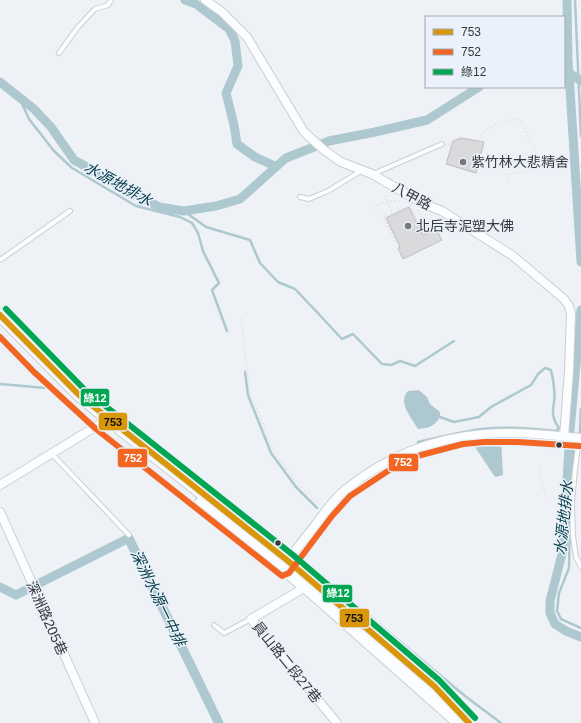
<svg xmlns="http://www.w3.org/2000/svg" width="581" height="723" viewBox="0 0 581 723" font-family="Arial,'Noto Sans TC',sans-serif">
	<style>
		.water { fill: #aec8d0 }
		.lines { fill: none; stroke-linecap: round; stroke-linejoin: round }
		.stream { stroke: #aec8d0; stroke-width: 2.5 }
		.canal { stroke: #aec8d0; stroke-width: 9 }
		.building { fill: #dad9dc; stroke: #bebdc0 }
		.lane-casing { stroke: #cbced1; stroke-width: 6 }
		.street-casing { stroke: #cbced1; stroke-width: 10 }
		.primary-casing { stroke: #cbced1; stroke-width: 14 }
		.path { stroke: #d9dadc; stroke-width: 1.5; stroke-dasharray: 1 3; stroke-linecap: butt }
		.lane { stroke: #fcfdfe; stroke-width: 4 }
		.street { stroke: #fcfdfe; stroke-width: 8 }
		.primary { stroke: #fcfdfe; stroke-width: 12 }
		.bus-1-casing { stroke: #eaf1fa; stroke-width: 9 }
		.bus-2-casing { stroke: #eaf1fa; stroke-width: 9 }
		.bus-3-casing { stroke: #eaf1fa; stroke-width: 9 }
		.bus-1 { stroke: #da9609; stroke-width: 6 }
		.bus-2 { stroke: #f26522; stroke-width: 6 }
		.bus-3 { stroke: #00a651; stroke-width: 6 }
		.poi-dot { fill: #76797c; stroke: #eaf1fa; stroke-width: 1.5 }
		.bus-dot { fill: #36383b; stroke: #eaf1fa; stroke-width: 1.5 }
		.labels { text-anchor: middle; stroke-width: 3; stroke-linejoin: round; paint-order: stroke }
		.poi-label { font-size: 14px; fill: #36383b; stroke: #eaf1fa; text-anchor: start }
		.street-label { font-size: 14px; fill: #36383b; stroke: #eaf1fa }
		.water-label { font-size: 15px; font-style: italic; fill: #0b404c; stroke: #eaf1fa }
		.line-badge { stroke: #eaf1fa; stroke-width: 1.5 }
		.badge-label { font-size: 11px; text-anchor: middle; font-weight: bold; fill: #fff }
		.pale-badge-label { font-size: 11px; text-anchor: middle; font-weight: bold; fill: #111 }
	</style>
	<rect width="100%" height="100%" fill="#eef2f6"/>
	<!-- water -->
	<g class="water">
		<path d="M 419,390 L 427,397 L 430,404 L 440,412 L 440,417 C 435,426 429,428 418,429 C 412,418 397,403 408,391 Z"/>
		<path d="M 493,437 L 501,439 L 503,475 L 495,477 L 469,438 Z"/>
	</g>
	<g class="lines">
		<!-- stream -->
		<g class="stream">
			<path d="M 575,0 L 581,136"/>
			<path d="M 196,4 L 210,8 L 222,17"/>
			<path d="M 19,97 L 29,119 L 54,151 L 72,168 L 136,206 L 180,217 L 192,223 L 198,233 L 203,251 L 219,283 L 212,290 L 227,331"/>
			<path d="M 184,211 L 206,227 L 250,240 L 260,263 L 278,282 L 295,289 L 314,309 L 342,339 L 353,334 L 382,364 L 391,365 L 400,361 L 415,366 L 454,341"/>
			<path d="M 245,372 L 248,395 L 271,453 L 296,487 L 317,508"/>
			<path d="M 0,384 L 46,388"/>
			<path d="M 84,387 L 289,550"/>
			<path d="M 418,442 C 439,437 460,432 482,429 C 506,426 531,428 556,431 L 559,428 C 547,411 557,406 554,389 C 554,382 552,376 551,370 L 545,368 L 538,374 L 531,385 L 491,407 L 479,417 L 454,422 L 440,417"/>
			<path d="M 572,482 L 574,451 L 580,431 L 581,409"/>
			<path d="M 570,513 L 569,568 L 559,593 L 557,611 L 561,619 L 581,628"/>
			<path d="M 127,543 L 215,723"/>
			<path d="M 300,558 L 465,696 L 501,723"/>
		</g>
		<!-- canal -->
		<g class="canal">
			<path d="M 185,0 L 196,4 L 229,29 L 235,41 L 238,66 L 226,93 L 234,125 L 237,144 L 255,157 L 275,166"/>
			<path d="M 567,0 L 568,63"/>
			<path d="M 564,63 L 568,63 L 569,73 L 581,262"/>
			<path d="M 569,73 L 581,81"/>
			<path d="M 0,82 L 34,109 L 51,127 L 74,160 L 159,207 L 184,211 L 216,206 L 240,199 L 286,158 L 329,141 L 375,132 L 427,120 L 479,87"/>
			<path d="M 581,310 L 570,430 L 563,550 L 550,601 L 550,613 L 555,624 L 566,631 L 581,637"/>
			<path d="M 0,587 L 16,595 L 129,538 L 219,723"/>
		</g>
	</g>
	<!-- building -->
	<g class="building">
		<path d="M 461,138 L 484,142 L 476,173 L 446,164 L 453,141 Z"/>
		<path d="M 409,207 L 423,235 L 436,229 L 442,240 L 403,259 L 398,248 L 400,247 L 386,218 Z"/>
	</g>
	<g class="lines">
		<!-- lane casing -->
		<g class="lane-casing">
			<g id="lane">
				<path d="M 59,53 L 78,27 L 95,9 L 108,5 L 111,0"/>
				<path d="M 373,174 L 442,144"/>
				<path d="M 300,197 L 309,199 L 328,191 L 361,171"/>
				<path d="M 0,260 L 70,211"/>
				<path d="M 579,438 L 575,470 L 572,502 L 573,536 L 576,557 L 581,567"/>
				<path d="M 52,454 L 129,535"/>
				<path d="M 214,625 L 224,633 L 251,619"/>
			</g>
		</g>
		<!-- street casing -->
		<g class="street-casing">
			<g id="street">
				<path d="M 205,0 L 222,12 L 247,37 L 304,132 L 324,150 L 341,162 L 372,174 L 422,203 L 442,211 L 513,256 L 564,299 L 569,306 L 571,314 L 569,371 L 564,437"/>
				<path d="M 0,485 L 108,419"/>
				<path d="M 0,512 L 95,723"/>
				<path d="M 285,564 C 294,552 303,540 313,528 C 323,515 333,499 346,489 C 386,457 433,438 484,434 C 516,431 549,435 581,438"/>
				<path d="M 309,585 L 251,619 L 337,723"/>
			</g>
		</g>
		<!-- primary casing -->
		<g class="primary-casing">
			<g id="primary">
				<path d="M 0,315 L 79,395 L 108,419 L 288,561 L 434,686 L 469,723"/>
				<path d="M 201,503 L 306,587 L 457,721"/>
			</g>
		</g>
		<!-- path -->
		<g class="path">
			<path d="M 448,145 C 456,147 479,148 485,152 C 492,156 507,172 509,180"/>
			<path d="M 478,150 L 483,132 C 493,125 509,117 521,120 L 537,157 L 537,164 L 534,169 L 508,175"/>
			<path d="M 388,192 L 385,196 L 392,212"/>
			<path d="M 410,205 L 421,229 L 395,242 L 383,217 Z"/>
			<path d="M 373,209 C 379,201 391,200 401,201"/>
			<path d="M 418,210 L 424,220 L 425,224 L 421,229"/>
			<path d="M 402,239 L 403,243"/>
			<path d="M 241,318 L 249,389 L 273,450 L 295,481 L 320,505"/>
			<path d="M 540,469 L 541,482 L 548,502"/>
		</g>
		<!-- lane -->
		<use href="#lane" class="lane"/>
		<!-- street -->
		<use href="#street" class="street"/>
		<!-- primary -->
		<use href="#primary" class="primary"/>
		<!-- bus-1 casing -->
		<g class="bus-1-casing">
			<path id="bus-1" d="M 0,315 L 79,395 L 288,561 L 434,686 L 469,723"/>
		</g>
		<!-- bus-2 casing -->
		<g class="bus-2-casing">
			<path id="bus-2" d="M 0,337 L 34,372 L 96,429 L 282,576 L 289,573 L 332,516 L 350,496 L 397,465 L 421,455 L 463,444 L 485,442 L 518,442 L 580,446"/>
		</g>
		<!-- bus-3 casing -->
		<g class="bus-3-casing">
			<path id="bus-3" d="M 6,309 L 84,389 L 293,555 L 439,680 L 475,718"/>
		</g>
		<!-- bus-1 -->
		<use href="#bus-1" class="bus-1"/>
		<!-- bus-2 -->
		<use href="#bus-2" class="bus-2"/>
		<!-- bus-3 -->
		<use href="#bus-3" class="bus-3"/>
	</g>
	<!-- markers -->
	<g class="poi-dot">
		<circle cx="463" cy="162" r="4"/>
		<circle cx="408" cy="226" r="4"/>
	</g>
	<g class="bus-dot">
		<circle cx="559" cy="445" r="3.5"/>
		<circle cx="278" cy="543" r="3.5"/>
	</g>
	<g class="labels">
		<!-- poi labels -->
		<g class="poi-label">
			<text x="471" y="167">紫竹林大悲精舍</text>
			<text x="416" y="231">北后寺泥塑大佛</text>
		</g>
		<!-- street labels -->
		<g class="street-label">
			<text transform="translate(412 196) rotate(28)" y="5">八甲路</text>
			<text transform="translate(47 618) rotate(66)" y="5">深洲路205巷</text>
			<text transform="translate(287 662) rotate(51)" y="5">員山路二段27巷</text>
		</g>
		<!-- water labels -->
		<g class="water-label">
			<text transform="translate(118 184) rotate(29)" y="5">水源地排水</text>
			<text transform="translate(564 518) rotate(-84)" y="5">水源地排水</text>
			<text transform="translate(158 598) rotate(64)" y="5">深洲水源一中排</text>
		</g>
	</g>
	<g class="line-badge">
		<rect x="80" y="388" width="30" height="19" rx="4" fill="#00a651"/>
		<rect x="98" y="412" width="30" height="19" rx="4" fill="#da9609"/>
		<rect x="117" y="448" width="31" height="20" rx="4" fill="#f26522"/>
		<rect x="388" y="453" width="31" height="19" rx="4" fill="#f26522"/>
		<rect x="322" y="584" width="31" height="19" rx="4" fill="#00a651"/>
		<rect x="339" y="608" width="31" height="20" rx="4" fill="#da9609"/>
	</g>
	<g class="badge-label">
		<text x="95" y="402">綠12</text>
		<text x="133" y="462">752</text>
		<text x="403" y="466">752</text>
		<text x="338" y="597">綠12</text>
	</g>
	<g class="pale-badge-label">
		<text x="113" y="426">753</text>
		<text x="354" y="622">753</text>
	</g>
	<!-- legend -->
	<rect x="425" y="16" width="140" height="72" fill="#eaf1fa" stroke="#a2a7ae"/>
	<rect x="433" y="29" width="20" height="6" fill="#da9609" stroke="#a2a7ae"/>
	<text x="461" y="36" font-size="12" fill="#36383b">753</text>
	<rect x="433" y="49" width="20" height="6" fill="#f26522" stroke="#a2a7ae"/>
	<text x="461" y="56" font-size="12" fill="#36383b">752</text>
	<rect x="433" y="69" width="20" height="6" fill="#00a651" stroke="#a2a7ae"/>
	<text x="461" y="76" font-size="12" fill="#36383b">綠12</text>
</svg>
